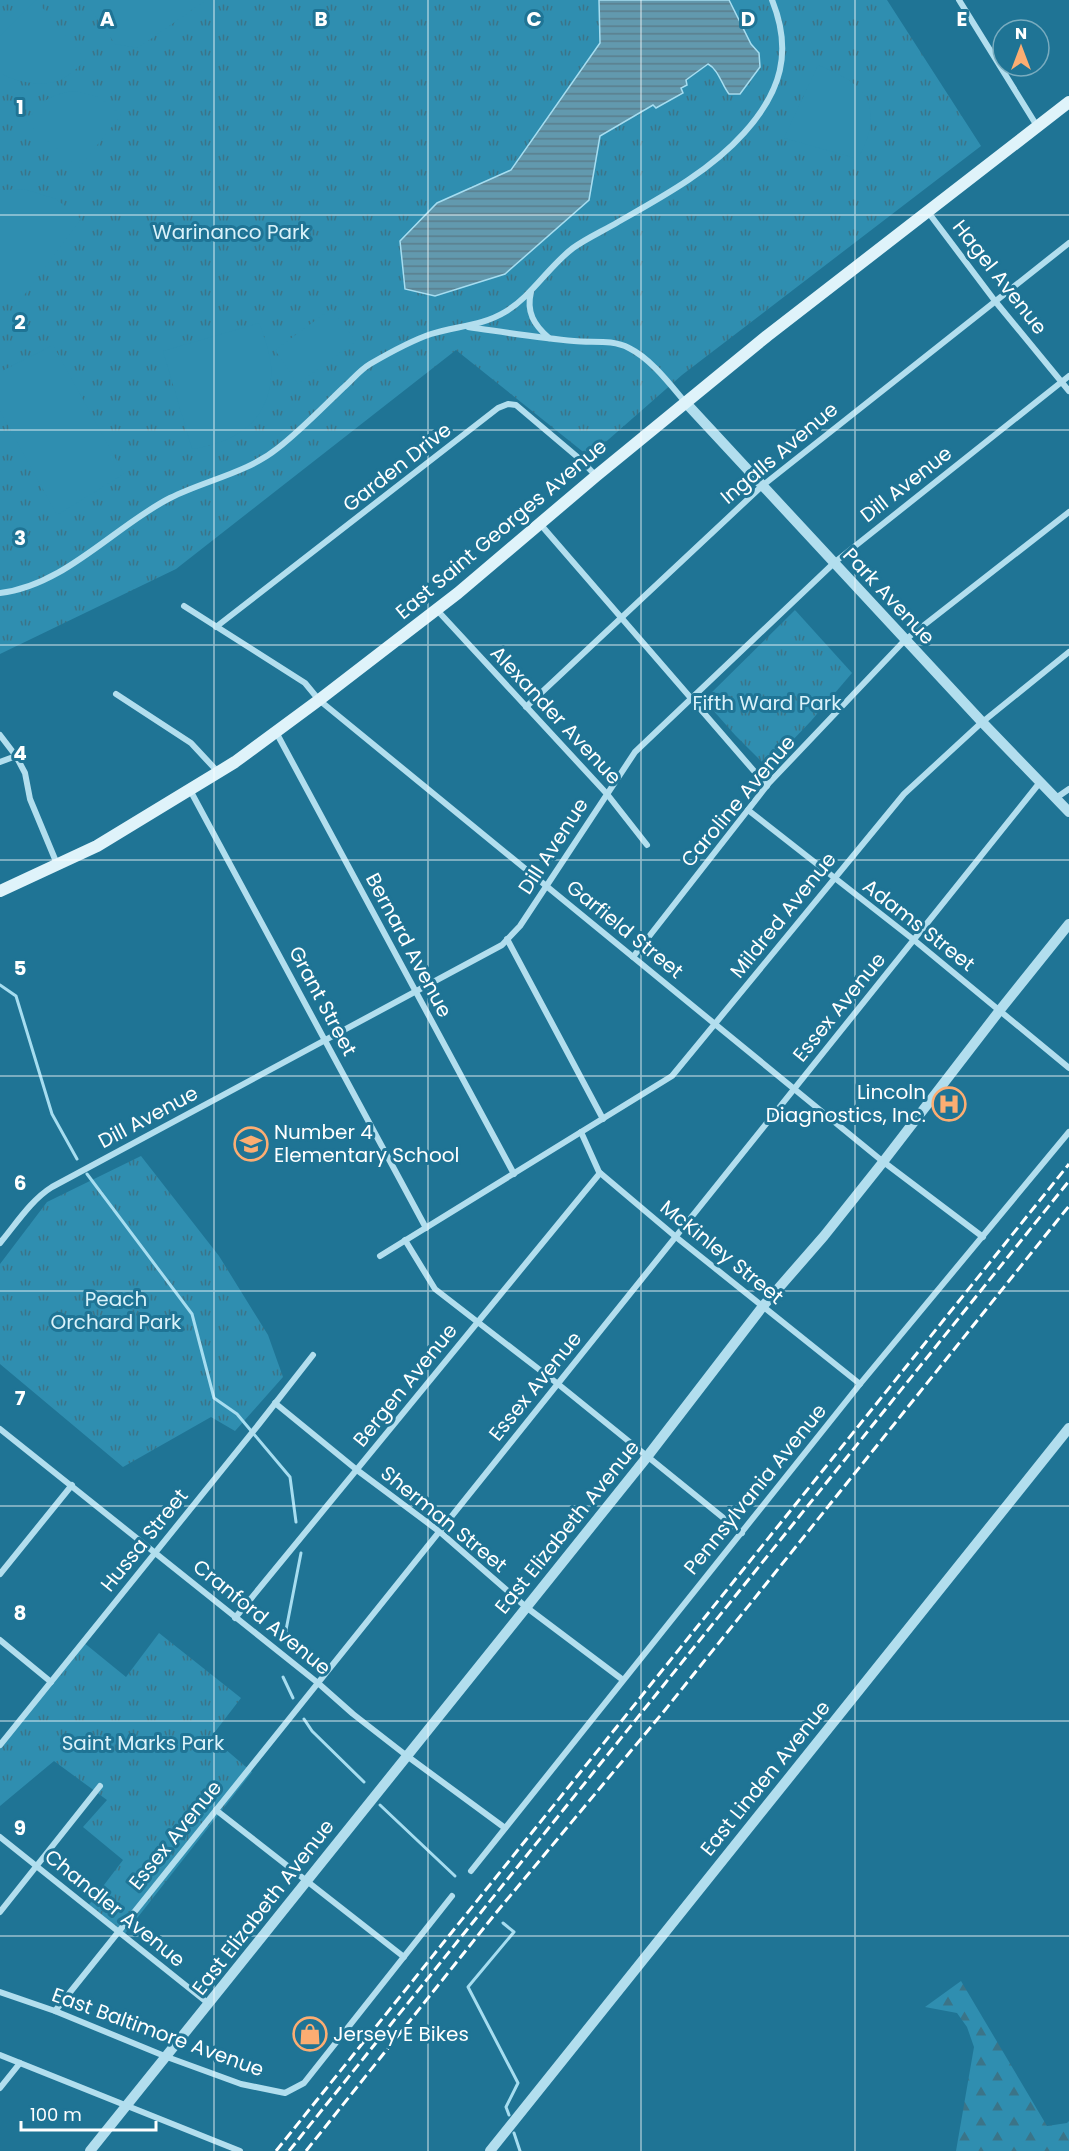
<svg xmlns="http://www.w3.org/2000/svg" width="1069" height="2151" viewBox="0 0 1069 2151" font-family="Poppins,sans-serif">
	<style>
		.forest { fill: url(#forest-firs) }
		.park { fill: url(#park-tufts) }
		.pitch { fill: #2f8eb0 }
		.water { fill: url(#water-rules); stroke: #a6ddf0; stroke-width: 1.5 }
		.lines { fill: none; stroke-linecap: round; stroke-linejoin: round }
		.stream { stroke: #a6ddf0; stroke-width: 3 }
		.minor { stroke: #b2deee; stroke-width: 6 }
		.tertiary { stroke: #b2deee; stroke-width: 10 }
		.secondary { stroke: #dff3fa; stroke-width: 12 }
		.rail { stroke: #fff; stroke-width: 3; stroke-dasharray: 10 4.5; stroke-linecap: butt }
		.grid { fill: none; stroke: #fff; stroke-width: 1.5; stroke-opacity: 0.55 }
		.labels { text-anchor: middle; stroke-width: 6; stroke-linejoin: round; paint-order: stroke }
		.park-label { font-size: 20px; fill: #daf2fa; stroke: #1f7495 }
		.street-label { font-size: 20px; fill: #fff; stroke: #1f7495 }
		.poi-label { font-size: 20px; fill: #fff; stroke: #1f7495; text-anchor: start }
		.grid-label { font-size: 20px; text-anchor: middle; font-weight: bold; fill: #fff; stroke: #1f7495; stroke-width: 6; stroke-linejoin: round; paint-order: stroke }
	</style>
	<defs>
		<pattern id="forest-firs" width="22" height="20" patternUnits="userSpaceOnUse" patternTransform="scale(1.5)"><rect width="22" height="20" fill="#2f8eb0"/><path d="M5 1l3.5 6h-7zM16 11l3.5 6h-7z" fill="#3b7488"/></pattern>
		<pattern id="park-tufts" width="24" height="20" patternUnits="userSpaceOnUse" patternTransform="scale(1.5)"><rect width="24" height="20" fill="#2f8eb0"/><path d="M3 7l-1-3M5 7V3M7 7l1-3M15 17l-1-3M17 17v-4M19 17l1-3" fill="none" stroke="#3b7488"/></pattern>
		<pattern id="water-rules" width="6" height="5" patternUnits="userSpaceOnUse" patternTransform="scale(1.5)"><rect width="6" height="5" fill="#6299ae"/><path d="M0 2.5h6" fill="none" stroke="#5a7e8c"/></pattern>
	</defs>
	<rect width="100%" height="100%" fill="#1f7495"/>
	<!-- forest -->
	<path class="forest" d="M 961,1981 L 1047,2126 L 1067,2123 L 1069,2121 L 1069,2151 L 956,2151 L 974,2047 L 967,2027 L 957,2013 L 925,2007 Z"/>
	<!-- park -->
	<g class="park">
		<path d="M 0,0 L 887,0 L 981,146 L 682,375 L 592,454 L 587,455 L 456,350 L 176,569 L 0,654 Z"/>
		<path d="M 795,610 L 852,673 L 811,721 L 767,767 L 735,735 L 704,700 Z"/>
		<path d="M 141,1156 L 219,1256 L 268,1335 L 283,1377 L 235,1431 L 211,1417 L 123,1467 L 0,1364 L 0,1264 L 47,1202 Z"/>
		<path d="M 159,1633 L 241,1698 L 211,1737 L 252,1772 L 123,1936 L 88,1906 L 123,1860 L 83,1827 L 107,1800 L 54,1761 L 0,1806 L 0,1745 L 83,1642 L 126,1677 Z"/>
	</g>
	<!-- pitch -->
	<g class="pitch">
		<path d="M 36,0 L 86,60 C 79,66 72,73 64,78 C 49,88 13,83 0,72 L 0,36 Z"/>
		<path d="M 84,0 L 206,0 L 138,48 L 115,44 Z"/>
		<path d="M 818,65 C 849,78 879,92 869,132 C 867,141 862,150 858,159 L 784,138 Z"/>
		<path d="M 75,91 L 99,97 L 121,115 L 79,168 L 26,122 C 42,101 49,94 75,91 Z"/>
		<path d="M 24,189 L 56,199 L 81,219 L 16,306 L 0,292 L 0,190 Z"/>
		<path d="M 331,309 L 356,341 L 298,384 L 275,350 Z"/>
		<path d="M 259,323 C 265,339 273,360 271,378 C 267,423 234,443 192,449 L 163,351 Z"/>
		<path d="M 53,345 L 124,474 L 57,515 L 0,411 L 0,372 Z"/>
	</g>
	<!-- water -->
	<path class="water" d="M 599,0 L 729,0 L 751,44 L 759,53 L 760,67 L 740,94 L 729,94 C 722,85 718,69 708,64 L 686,80 L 687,85 L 681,88 L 683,93 L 656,108 L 653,105 L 600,136 L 589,200 L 505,274 L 435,296 L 405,289 L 400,241 L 437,203 L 511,170 L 600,43 Z"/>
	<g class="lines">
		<!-- stream -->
		<g class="stream">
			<path d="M 0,985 L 16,996 L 52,1114 L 77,1159"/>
			<path d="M 87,1174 L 192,1314 L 214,1398 L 237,1414 L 290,1477 L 296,1522"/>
			<path d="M 286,1643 L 286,1630 L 301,1553"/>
			<path d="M 283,1677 L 293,1698"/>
			<path d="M 304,1719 L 312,1731 L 364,1782"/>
			<path d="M 380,1805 L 455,1876"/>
			<path d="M 503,1923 L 514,1932 L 468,1987 L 518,2083 L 506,2107 L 509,2115"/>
			<path d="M 514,2133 L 520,2151"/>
		</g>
		<!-- minor -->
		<g class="minor">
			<path d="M 959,0 L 1037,126"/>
			<path d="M 928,212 L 995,301 L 1069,391"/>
			<path d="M 531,292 C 526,312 534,325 549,338"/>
			<path d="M 468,327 C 503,332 539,338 574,341 C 592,343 612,339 629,348 C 651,359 669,383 685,402"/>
			<path d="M 541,525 L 767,786"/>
			<path d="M 0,593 C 64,586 115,526 170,498 C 206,480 247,473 278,448 C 301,430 322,408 343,388 C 352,380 360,370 370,364 C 389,353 410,341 431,334 C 456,326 482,326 505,312 C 532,296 548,267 573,248 C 587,238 603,231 618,222 C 662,197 710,171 744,133 C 781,92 793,52 772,0"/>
			<path d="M 184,606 L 305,683 L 319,700 L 881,1160 L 983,1237"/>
			<path d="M 437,610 L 607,794 L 647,845"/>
			<path d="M 216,627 L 498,408 L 508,404 L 516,405 L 581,460 L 596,476"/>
			<path d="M 116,694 L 191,743 L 218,772"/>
			<path d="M 526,707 L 762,486 L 1069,243"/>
			<path d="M 276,732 L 514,1174"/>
			<path d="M 0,735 L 16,756 L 25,773 L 30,799 L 57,864"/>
			<path d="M 0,762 L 16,756"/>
			<path d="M 190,790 L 426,1228"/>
			<path d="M 1056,798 L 1069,789"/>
			<path d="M 748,810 L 914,940 L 1069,1068"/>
			<path d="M 507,939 L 603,1119"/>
			<path d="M 633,957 L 769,783 L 905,640 L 1069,512"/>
			<path d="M 581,1132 L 599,1172 L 676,1237 L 860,1384"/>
			<path d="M 405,1240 L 435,1289 L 558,1384 L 742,1533"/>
			<path d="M 0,1243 C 16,1224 31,1200 52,1187 L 502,945 L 520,926 L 635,752 L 835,562 L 1069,376"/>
			<path d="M 380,1256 L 672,1076 L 904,794 L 980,724 L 1069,652"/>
			<path d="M 275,1403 L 357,1470 L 440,1532 L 526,1607 L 623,1680"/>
			<path d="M 0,1429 L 318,1683 L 353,1714 L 407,1756 L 505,1828"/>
			<path d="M 0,1574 L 72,1485"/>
			<path d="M 235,1618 L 600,1173"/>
			<path d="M 0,1640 L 51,1682"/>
			<path d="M 0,1745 L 259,1424 L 313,1355"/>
			<path d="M 216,1810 L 404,1957"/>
			<path d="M 0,1837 L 209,2004"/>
			<path d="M 471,1871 L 860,1384 L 1069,1132"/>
			<path d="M 0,1912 L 100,1786"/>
			<path d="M 0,1992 L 55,2011 L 167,2057 L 241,2084 L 285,2093 L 304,2083 L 452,1896"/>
			<path d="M 55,2011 L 1041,781"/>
			<path d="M 0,2055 L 240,2151"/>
			<path d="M 0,2088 L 20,2063"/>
		</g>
		<!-- tertiary -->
		<g class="tertiary">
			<path d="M 686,403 L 982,722 L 1069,812"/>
			<path d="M 90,2151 L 647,1457 L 763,1306 L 824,1236 L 883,1162 L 1000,1010 L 1069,924"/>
			<path d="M 490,2151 L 1069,1428"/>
		</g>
		<!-- secondary -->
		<path class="secondary" d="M 0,891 L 97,846 L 235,762 L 319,700 L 458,593 L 596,476 L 767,336 L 1069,102"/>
		<!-- rail -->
		<g class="rail">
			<path d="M 276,2151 L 1069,1164"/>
			<path d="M 289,2151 L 1069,1181"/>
			<path d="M 306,2151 L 495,1914 L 665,1710 L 1069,1206"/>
		</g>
	</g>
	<!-- grid -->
	<path class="grid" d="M 214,0 L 214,2151M 428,0 L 428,2151M 641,0 L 641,2151M 855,0 L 855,2151M 0,215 L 1069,215M 0,430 L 1069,430M 0,645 L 1069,645M 0,860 L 1069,860M 0,1076 L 1069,1076M 0,1291 L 1069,1291M 0,1506 L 1069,1506M 0,1721 L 1069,1721M 0,1936 L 1069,1936"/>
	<!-- icons -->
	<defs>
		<g id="hospital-ring" transform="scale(1.725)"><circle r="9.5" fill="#1f7495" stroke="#fcad72" stroke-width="1.5"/><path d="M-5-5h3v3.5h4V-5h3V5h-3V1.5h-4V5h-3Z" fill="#fcad72"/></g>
		<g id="school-ring" transform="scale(1.725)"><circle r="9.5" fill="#1f7495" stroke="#fcad72" stroke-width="1.5"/><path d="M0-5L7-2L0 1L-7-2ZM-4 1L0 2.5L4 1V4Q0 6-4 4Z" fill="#fcad72"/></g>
		<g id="shop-ring" transform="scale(1.725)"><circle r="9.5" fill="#1f7495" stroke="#fcad72" stroke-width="1.5"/><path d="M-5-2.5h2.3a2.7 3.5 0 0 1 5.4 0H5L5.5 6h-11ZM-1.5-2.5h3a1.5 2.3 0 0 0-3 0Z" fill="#fcad72"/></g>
	</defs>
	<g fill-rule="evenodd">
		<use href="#hospital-ring" x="949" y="1104"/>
		<use href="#school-ring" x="251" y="1144"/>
		<use href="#shop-ring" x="310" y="2034"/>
	</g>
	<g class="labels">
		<!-- park labels -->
		<g class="park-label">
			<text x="231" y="239">Warinanco Park</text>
			<text x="767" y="710">Fifth Ward Park</text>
			<text x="116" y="1306">Peach<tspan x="116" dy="23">Orchard Park</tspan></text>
			<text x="143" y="1750">Saint Marks Park</text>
		</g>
		<!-- street labels -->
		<g class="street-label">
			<text transform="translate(1000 277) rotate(52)" y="7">Hagel Avenue</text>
			<text transform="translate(779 453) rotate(-40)" y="7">Ingalls Avenue</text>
			<text transform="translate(397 467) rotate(-38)" y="7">Garden Drive</text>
			<text transform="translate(906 484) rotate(-38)" y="7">Dill Avenue</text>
			<text transform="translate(501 529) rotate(-40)" y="7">East Saint Georges Avenue</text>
			<text transform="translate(889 596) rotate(47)" y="7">Park Avenue</text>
			<text transform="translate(556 715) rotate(47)" y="7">Alexander Avenue</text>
			<text transform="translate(738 801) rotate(-50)" y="7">Caroline Avenue</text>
			<text transform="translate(553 846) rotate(-57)" y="7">Dill Avenue</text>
			<text transform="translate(783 915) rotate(-51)" y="7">Mildred Avenue</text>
			<text transform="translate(919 925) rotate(38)" y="7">Adams Street</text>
			<text transform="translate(625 929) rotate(39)" y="7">Garfield Street</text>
			<text transform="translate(409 945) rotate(62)" y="7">Bernard Avenue</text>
			<text transform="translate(323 1001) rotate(62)" y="7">Grant Street</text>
			<text transform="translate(839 1007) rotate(-51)" y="7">Essex Avenue</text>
			<text transform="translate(148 1117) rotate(-28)" y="7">Dill Avenue</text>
			<text transform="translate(722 1252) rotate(39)" y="7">McKinley Street</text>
			<text transform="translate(405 1385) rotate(-51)" y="7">Bergen Avenue</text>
			<text transform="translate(535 1386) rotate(-51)" y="7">Essex Avenue</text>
			<text transform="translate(755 1489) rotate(-51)" y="7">Pennsylvania Avenue</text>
			<text transform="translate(444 1519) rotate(39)" y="7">Sherman Street</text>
			<text transform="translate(567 1527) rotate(-51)" y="7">East Elizabeth Avenue</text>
			<text transform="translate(144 1540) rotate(-51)" y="7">Hussa Street</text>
			<text transform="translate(262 1617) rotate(39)" y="7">Cranford Avenue</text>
			<text transform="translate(765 1778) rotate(-51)" y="7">East Linden Avenue</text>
			<text transform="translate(175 1835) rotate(-51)" y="7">Essex Avenue</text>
			<text transform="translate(263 1907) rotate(-52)" y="7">East Elizabeth Avenue</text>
			<text transform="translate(115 1908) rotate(39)" y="7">Chandler Avenue</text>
			<text transform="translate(158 2032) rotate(20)" y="7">East Baltimore Avenue</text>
		</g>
		<!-- poi labels -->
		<g class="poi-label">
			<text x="926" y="1099" text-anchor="end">Lincoln<tspan x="926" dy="23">Diagnostics, Inc.</tspan></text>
			<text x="274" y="1139">Number 4<tspan x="274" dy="23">Elementary School</tspan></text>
			<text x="333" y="2041">Jersey E Bikes</text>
		</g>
	</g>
	<g class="grid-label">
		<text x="107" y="26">A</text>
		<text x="321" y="26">B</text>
		<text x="534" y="26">C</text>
		<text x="748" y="26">D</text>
		<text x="962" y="26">E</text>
		<text x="20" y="114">1</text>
		<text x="20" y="329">2</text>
		<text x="20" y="545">3</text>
		<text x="20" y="760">4</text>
		<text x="20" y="975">5</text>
		<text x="20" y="1190">6</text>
		<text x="20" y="1405">7</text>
		<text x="20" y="1620">8</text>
		<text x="20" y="1835">9</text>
	</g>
	<!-- north arrow -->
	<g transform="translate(1021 48)"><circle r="28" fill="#1f7495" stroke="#79acbf" stroke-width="1.5"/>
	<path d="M0-4.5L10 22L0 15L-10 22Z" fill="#fcad72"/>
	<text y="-9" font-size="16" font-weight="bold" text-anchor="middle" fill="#ffffff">N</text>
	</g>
	<!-- scale -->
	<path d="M21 2121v9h135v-9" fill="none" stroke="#ffffff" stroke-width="3"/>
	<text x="30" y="2121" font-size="18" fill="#ffffff" stroke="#1f7495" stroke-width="4.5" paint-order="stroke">100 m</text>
</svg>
